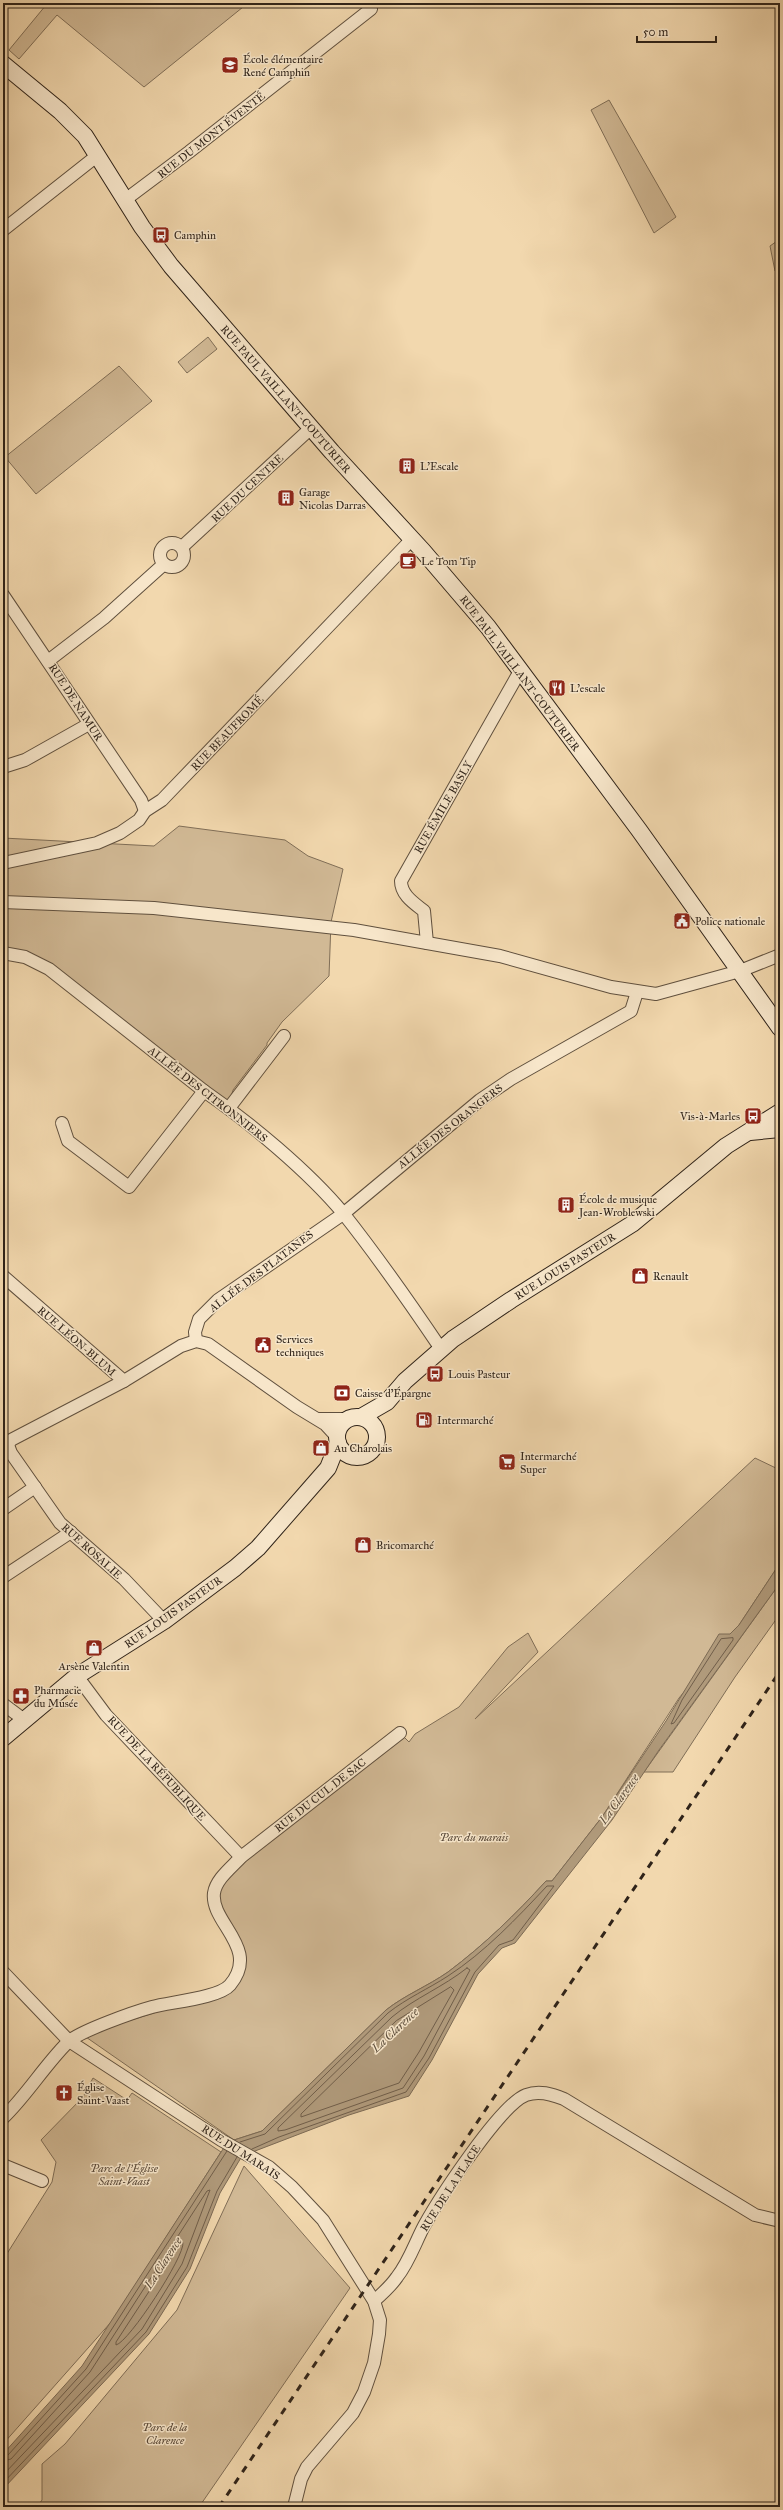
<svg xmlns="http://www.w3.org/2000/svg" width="783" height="2510" viewBox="0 0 783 2510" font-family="'IM FELL Great Primer',serif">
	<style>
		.green { fill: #d1b995; stroke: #806e57 }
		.water { fill: #b09a7b; stroke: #7c6a54 }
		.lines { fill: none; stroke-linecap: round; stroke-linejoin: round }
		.shore { stroke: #705e4a; stroke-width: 1 }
		.minor-casing { stroke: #60503e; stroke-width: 14 }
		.secondary-casing { stroke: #2f2319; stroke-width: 18 }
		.minor { stroke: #f7e6ca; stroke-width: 12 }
		.secondary { stroke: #f7e6ca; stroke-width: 16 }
		.rail { stroke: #2f2319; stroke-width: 3; stroke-dasharray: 7 7; stroke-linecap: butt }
		.labels { text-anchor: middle; stroke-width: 3; stroke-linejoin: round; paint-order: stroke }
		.poi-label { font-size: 11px; fill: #2f2319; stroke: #f7e6ca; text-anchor: start }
		.street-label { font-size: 11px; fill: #2f2319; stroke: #f7e6ca }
		.park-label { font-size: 11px; font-style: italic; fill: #584838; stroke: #f7e6ca }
		.water-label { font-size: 12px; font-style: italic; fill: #5c4d3b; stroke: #f7e6ca }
	</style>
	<rect width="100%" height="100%" fill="#f2d8ae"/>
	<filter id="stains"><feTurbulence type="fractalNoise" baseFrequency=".005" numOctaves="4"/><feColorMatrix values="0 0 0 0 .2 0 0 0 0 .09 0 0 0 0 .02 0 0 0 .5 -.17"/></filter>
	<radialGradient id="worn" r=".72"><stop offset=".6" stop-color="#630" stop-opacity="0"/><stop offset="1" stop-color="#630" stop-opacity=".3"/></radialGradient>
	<!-- green -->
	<g class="green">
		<path d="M 44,3 L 248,3 L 144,87 L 57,15 L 19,59 L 9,50 L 46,5 Z"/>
		<path d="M 609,100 L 676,217 L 654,233 L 591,110 Z"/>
		<path d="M 780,239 L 780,276 L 775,271 L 770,246 Z"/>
		<path d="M 208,337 L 217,349 L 187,373 L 178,362 Z"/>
		<path d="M 119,366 L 152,401 L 36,494 L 5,457 Z"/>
		<path d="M 179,826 L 285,840 L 308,856 L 343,869 L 331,922 L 329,976 L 282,1022 L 267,1043 L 267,1045 L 233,1090 L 227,1112 L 37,965 L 3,958 L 3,838 L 154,846 Z"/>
		<path d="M 755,1458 L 780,1470 L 780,1563 L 739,1625 L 679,1698 L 602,1817 L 552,1881 L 546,1881 C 516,1914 484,1945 448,1972 C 428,1986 405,1995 386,2010 L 262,2131 L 234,2140 L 83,2035 L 218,1993 L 239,1963 L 215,1904 L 220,1879 L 400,1733 L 409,1742 L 415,1734 L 459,1707 L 508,1647 L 528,1633 L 538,1652 L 475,1719 Z"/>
		<path d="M 780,1583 L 780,1614 L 735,1677 L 673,1772 L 644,1772 Z"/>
		<path d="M 93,2078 L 127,2100 L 132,2093 L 221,2152 L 112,2321 L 3,2444 L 3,2260 L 52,2182 L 56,2162 L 41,2140 L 83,2097 Z"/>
		<path d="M 244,2166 L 350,2288 L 199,2507 L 37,2507 L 42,2500 L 42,2464 L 65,2444 L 177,2310 Z"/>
	</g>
	<!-- water -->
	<path class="water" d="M 780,1563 L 780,1583 L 659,1750 L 612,1820 L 515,1943 L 502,1948 L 478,1974 L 432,2060 L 409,2096 L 349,2115 L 242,2156 L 220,2193 L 190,2269 L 149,2334 L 3,2489 L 3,2454 L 82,2366 L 225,2146 L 234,2140 L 262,2131 L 386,2010 C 405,1995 428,1986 448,1972 C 484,1945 516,1914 546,1881 L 552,1881 L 602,1817 L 666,1721 L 719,1634 L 730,1634 L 739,1625 Z"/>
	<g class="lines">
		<!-- shore -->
		<g class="shore">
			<path d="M 733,1638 L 733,1640 L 674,1723 L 671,1724 L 682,1700 L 721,1639 Z"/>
			<path d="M 467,1968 L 470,1970 L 424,2056 L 403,2088 L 285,2130 L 278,2131 L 278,2128 L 392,2017 C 415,1998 443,1987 467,1968 Z"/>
			<path d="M 451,1987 L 454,1990 L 419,2052 L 399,2083 L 301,2117 L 301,2114 L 396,2021 Z"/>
			<path d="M 240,2142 L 265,2134 L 388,2013 C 407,1998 428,1989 448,1976 C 485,1952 517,1918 547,1886 L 554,1886 L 513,1940 L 499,1945 L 475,1972 L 429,2058 L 406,2092 L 279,2137 L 252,2149"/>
			<path d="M 183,2243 C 185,2256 129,2342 116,2345 L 116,2342 L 180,2244 Z"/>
			<path d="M 3,2456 L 8,2455 L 86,2369 L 227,2151"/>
			<path d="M 3,2461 L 11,2459 L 90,2372 L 207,2191 L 210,2190 L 182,2264 L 142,2329 L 3,2475"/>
			<path d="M 3,2483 L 146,2332 L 187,2267 L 217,2191 L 237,2157"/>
		</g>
		<!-- minor casing -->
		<g class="minor-casing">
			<g id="minor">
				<path d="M 125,200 L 189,152 L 371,9"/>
				<path d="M 3,230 L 98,155"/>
				<circle cx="172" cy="555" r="12"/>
				<path d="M 182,547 L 311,428"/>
				<path d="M 3,595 L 141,800 L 145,811"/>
				<path d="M 48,661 L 104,618 L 164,564"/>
				<path d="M 3,767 L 25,760 L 89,724"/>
				<path d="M 3,863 L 97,843 L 120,833 L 139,820 L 145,811 L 162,800 L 412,539"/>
				<path d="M 3,902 L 154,908 L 354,930 L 500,956 L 611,987 L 656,994 L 740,971 L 780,955"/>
				<path d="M 427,943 L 424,911 C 414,903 401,895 401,881 L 520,671"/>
				<path d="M 3,953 L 25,957 L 49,969 L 204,1091 C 249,1122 308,1171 343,1213 C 377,1256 410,1303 441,1349"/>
				<path d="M 229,1108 L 284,1036"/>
				<path d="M 62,1123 L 68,1141 L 129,1187 L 204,1091"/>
				<path d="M 3,1276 L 124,1381 L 181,1346 L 196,1341 L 208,1344 L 297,1407 L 325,1424 L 337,1437"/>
				<path d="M 196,1341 L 195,1332 L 199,1319 L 218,1300 L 343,1214 L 480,1100 L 511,1079 L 631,1011 L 637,992"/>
				<path d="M 124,1381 L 11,1440 L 8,1445 L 11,1453 L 60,1523 L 124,1579 L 164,1621"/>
				<path d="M 318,1419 L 349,1419"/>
				<path d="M 3,1509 L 35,1487"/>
				<path d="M 3,1577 L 71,1532"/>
				<path d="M 77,1676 L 106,1715 L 241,1857"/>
				<path d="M 3,1704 L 23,1719"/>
				<path d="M 3,1972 L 69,2041 L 221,2140 L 269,2167 L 292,2187 L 323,2220 L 374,2301 L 380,2320 L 379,2334 L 374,2363 L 364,2392 L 353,2413 L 307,2467 L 301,2479 L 294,2507"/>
				<path d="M 3,2118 C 27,2095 44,2066 68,2042 C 80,2031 134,2012 152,2007 C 170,2002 219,1998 230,1985 C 261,1948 210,1923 214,1893 C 216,1879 232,1867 241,1857 L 400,1733"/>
				<path d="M 3,2165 L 42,2181"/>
				<path d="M 374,2301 C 382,2294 391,2286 397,2277 C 409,2262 415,2243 424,2226 C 439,2199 500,2105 526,2095 C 539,2090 552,2094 564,2099 L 755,2215 L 780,2221"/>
			</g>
		</g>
		<!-- secondary casing -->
		<g class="secondary-casing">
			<g id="secondary">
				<path d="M 3,64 L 60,111 L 85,136 L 142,227 L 171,266 L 332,452 L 423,551 L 488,627 L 639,830 L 780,1028"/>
				<path d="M 750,1132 L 780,1129"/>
				<path d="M 361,1417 L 387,1402 L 405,1381 L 453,1339 L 511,1300 L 632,1224 L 726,1146 L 780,1112"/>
				<circle cx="357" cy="1437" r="20"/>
				<path d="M 3,1738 L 77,1676 L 164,1621 L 235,1568 L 258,1548 L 328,1468 L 338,1443"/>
			</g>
		</g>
		<!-- minor -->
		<use href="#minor" class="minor"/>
		<!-- secondary -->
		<use href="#secondary" class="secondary"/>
		<!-- rail -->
		<path class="rail" d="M 219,2507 L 780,1671"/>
	</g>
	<!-- icons -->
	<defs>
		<g id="school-square" transform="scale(0.9)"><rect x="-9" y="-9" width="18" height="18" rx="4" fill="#8f2418" stroke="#f7e6ca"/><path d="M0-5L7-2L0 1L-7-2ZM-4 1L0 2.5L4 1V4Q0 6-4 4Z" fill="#fff"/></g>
		<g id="bus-square" transform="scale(0.9)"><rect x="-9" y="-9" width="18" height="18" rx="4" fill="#8f2418" stroke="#f7e6ca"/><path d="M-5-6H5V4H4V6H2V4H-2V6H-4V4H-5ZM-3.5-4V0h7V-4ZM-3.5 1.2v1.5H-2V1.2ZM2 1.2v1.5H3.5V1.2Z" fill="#fff"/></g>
		<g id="building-square" transform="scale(0.9)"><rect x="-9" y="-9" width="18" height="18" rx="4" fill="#8f2418" stroke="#f7e6ca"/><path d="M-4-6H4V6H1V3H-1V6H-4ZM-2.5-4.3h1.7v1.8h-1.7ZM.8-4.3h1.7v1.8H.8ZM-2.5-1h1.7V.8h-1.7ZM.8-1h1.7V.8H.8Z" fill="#fff"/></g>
		<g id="cafe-square" transform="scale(0.9)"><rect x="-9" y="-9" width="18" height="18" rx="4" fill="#8f2418" stroke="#f7e6ca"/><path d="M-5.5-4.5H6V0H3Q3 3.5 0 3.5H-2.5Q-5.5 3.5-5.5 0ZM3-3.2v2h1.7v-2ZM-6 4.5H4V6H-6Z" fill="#fff"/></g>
		<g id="restaurant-square" transform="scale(0.9)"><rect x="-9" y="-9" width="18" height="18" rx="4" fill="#8f2418" stroke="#f7e6ca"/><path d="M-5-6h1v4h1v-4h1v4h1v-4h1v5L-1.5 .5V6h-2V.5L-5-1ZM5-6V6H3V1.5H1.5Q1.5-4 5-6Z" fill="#fff"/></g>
		<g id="civic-square" transform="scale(0.9)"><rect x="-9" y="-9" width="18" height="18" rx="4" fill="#8f2418" stroke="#f7e6ca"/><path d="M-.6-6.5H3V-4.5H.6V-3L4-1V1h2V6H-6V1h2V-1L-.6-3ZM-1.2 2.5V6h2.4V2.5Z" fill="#fff"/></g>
		<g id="shop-square" transform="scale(0.9)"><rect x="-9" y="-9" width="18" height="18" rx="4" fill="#8f2418" stroke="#f7e6ca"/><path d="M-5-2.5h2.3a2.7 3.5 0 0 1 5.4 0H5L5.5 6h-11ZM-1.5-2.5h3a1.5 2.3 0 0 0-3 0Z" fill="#fff"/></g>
		<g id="bank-square" transform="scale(0.9)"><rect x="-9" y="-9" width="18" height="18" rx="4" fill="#8f2418" stroke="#f7e6ca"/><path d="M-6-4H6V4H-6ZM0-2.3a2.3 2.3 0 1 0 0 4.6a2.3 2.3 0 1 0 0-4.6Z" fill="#fff"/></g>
		<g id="fuel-square" transform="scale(0.9)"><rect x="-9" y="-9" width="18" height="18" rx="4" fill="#8f2418" stroke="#f7e6ca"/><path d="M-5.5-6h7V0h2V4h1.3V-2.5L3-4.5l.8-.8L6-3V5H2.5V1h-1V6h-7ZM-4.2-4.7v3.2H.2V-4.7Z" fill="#fff"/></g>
		<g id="supermarket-square" transform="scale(0.9)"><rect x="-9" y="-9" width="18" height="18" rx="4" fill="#8f2418" stroke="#f7e6ca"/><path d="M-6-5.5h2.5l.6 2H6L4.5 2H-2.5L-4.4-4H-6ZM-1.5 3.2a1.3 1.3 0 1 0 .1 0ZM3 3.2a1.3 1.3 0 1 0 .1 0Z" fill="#fff"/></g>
		<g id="pharmacy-square" transform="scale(0.9)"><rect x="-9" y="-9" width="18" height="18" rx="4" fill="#8f2418" stroke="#f7e6ca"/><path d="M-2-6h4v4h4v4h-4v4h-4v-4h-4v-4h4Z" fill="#fff"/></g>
		<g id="church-square" transform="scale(0.9)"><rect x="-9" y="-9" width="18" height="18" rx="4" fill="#8f2418" stroke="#f7e6ca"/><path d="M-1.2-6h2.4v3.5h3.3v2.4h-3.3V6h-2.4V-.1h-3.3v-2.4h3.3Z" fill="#fff"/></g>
	</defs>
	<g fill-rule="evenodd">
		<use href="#school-square" x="230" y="65"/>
		<use href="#bus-square" x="161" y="235"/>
		<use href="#building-square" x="407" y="466"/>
		<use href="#building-square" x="286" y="498"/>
		<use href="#cafe-square" x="408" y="561"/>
		<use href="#restaurant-square" x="557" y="688"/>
		<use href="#civic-square" x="682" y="921"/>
		<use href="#bus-square" x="753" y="1116"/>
		<use href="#building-square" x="566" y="1205"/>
		<use href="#shop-square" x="640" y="1276"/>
		<use href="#civic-square" x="263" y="1345"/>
		<use href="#bus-square" x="435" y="1374"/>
		<use href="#bank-square" x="342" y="1393"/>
		<use href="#fuel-square" x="424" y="1420"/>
		<use href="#shop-square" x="321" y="1448"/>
		<use href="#supermarket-square" x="507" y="1462"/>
		<use href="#shop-square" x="363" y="1545"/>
		<use href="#shop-square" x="94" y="1648"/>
		<use href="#pharmacy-square" x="21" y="1696"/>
		<use href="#church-square" x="64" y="2093"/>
	</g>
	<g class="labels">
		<!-- poi labels -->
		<g class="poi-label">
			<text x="243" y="63">École élémentaire<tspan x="243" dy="13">René Camphin</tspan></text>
			<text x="174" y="239">Camphin</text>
			<text x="420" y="470">L'Escale</text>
			<text x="299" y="496">Garage<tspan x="299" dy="13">Nicolas Darras</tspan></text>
			<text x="421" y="565">Le Tom Tip</text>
			<text x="570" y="692">L'escale</text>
			<text x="695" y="925">Police nationale</text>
			<text x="740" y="1120" text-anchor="end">Vis-à-Marles</text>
			<text x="579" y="1203">École de musique<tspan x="579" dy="13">Jean-Wroblewski</tspan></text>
			<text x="653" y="1280">Renault</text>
			<text x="276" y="1343">Services<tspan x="276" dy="13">techniques</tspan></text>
			<text x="448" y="1378">Louis Pasteur</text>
			<text x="355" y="1397">Caisse d'Épargne</text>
			<text x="437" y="1424">Intermarché</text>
			<text x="334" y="1452">Au Charolais</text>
			<text x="520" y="1460">Intermarché<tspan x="520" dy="13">Super</tspan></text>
			<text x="376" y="1549">Bricomarché</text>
			<text x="94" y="1670" text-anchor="middle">Arsène Valentin</text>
			<text x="34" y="1694">Pharmacie<tspan x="34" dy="13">du Musée</tspan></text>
			<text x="77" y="2091">Église<tspan x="77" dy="13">Saint-Vaast</tspan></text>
		</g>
		<!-- street labels -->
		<g class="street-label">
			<text transform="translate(211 135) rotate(-38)" y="4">RUE DU MONT ÉVENTÉ</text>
			<text transform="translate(286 399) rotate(49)" y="4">RUE PAUL VAILLANT-COUTURIER</text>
			<text transform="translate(247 488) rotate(-43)" y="4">RUE DU CENTRE</text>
			<text transform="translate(520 673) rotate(53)" y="4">RUE PAUL VAILLANT-COUTURIER</text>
			<text transform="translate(76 702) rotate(57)" y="4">RUE DE NAMUR</text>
			<text transform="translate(227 733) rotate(-46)" y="4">RUE BEAUFROMÉ</text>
			<text transform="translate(443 807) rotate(-60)" y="4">RUE ÉMILE BASLY</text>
			<text transform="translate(208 1094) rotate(38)" y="4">ALLÉE DES CITRONNIERS</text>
			<text transform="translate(450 1126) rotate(-38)" y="4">ALLÉE DES ORANGERS</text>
			<text transform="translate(565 1266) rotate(-32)" y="4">RUE LOUIS PASTEUR</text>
			<text transform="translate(261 1271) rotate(-37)" y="4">ALLÉE DES PLATANES</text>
			<text transform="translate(77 1341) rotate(41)" y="4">RUE LÉON-BLUM</text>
			<text transform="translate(92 1551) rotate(42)" y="4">RUE ROSALIE</text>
			<text transform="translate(173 1612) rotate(-35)" y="4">RUE LOUIS PASTEUR</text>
			<text transform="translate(157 1768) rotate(47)" y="4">RUE DE LA RÉPUBLIQUE</text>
			<text transform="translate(320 1795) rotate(-38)" y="4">RUE DU CUL DE SAC</text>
			<text transform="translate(241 2152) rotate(33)" y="4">RUE DU MARAIS</text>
			<text transform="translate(450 2188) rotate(-57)" y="4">RUE DE LA PLACE</text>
		</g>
		<!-- park labels -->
		<g class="park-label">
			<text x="474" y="1841">Parc du marais</text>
			<text x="124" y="2172">Parc de l'Église<tspan x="124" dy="13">Saint-Vaast</tspan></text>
			<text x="165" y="2431">Parc de la<tspan x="165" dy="13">Clarence</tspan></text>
		</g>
		<!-- water labels -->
		<g class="water-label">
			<text transform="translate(619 1799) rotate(-54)" y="4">La Clarence</text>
			<text transform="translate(395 2030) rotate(-43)" y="4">La Clarence</text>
			<text transform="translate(163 2263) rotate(-57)" y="4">La Clarence</text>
		</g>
	</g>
	<!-- margin -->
	<rect width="783" height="2510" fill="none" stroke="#f2d8ae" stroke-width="16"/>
	<rect x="4" y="4" width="775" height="2502" fill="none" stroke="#2f2319" stroke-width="2"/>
	<rect x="8" y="8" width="767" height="2494" fill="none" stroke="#2f2319"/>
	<!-- scale -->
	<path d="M637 36v6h79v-6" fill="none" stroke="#2f2319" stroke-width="2"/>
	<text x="643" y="36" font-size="12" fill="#2f2319" stroke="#f7e6ca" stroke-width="3" paint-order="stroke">50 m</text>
	<rect width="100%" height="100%" filter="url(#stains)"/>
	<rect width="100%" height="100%" fill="url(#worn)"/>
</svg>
